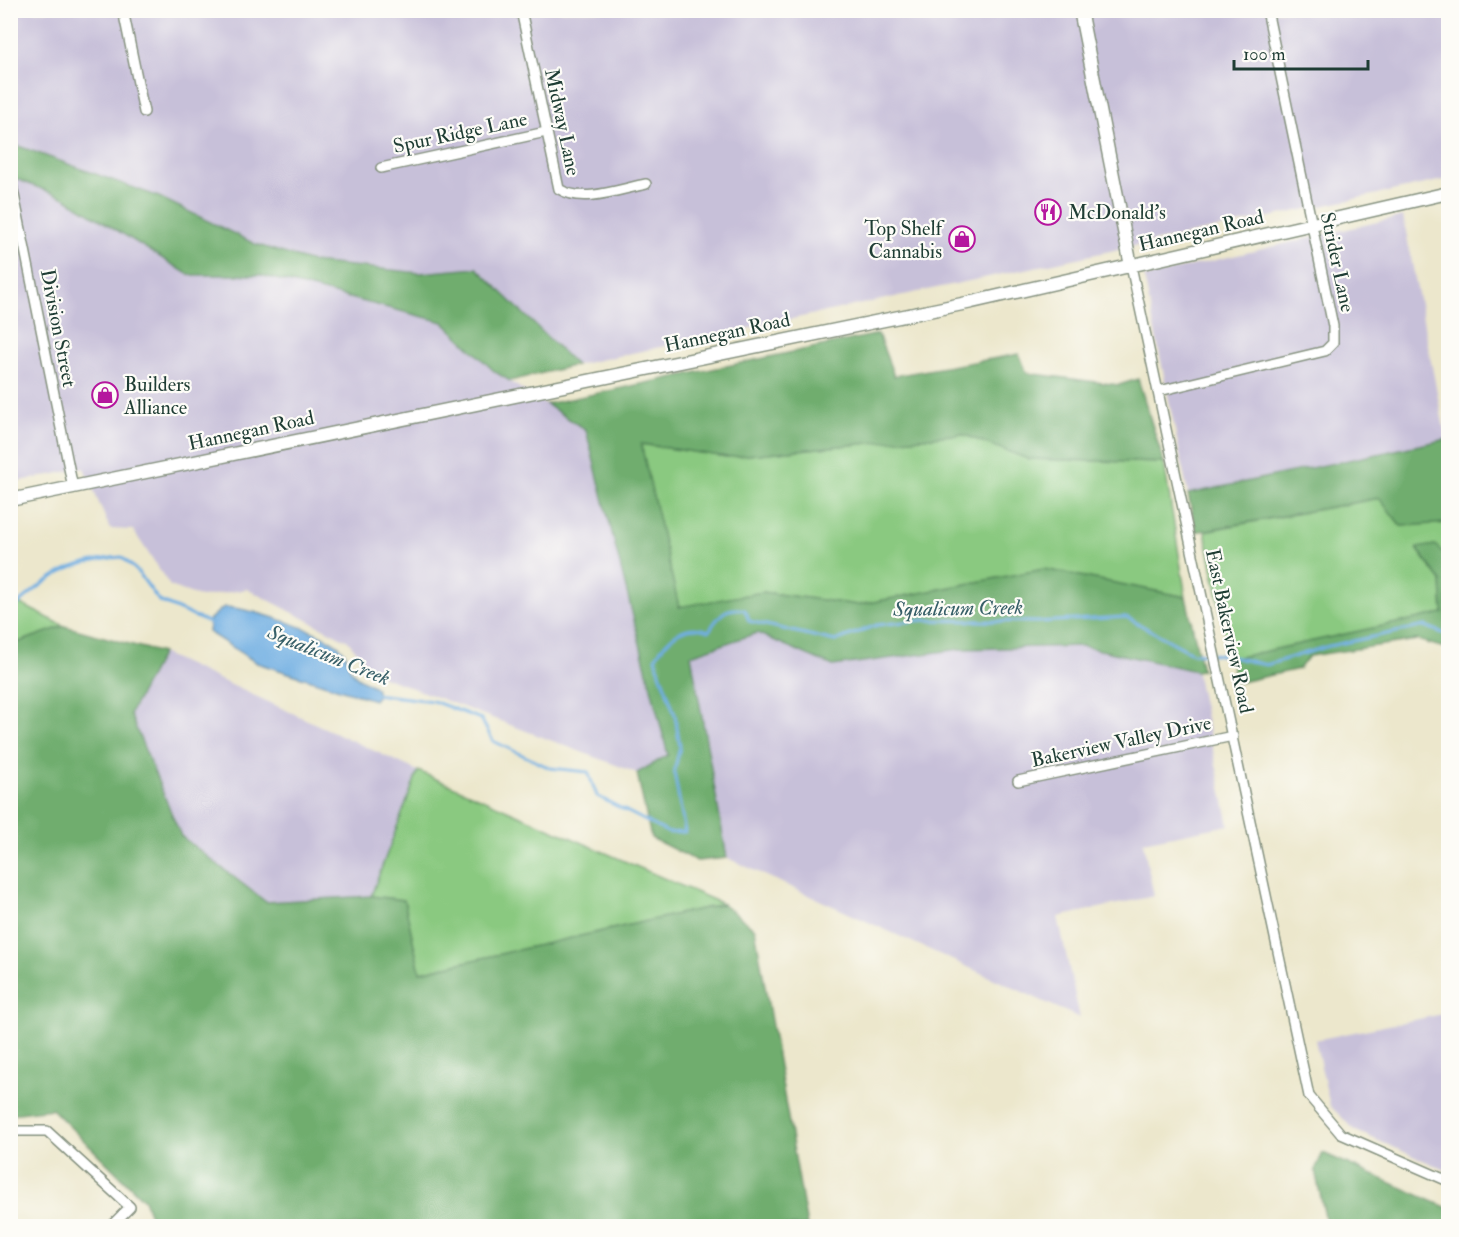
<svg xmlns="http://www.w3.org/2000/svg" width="1459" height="1237" viewBox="0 0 1459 1237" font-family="'IM FELL Double Pica',serif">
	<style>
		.industrial { fill: #c7c0d9 }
		.green { fill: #8ac980; stroke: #54835a; stroke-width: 1.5 }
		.forest { fill: #6fad6e; stroke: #477551; stroke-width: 1.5 }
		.water { fill: #6faee2; stroke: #47768b; stroke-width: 1.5 }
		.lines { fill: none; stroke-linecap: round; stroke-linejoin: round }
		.stream { stroke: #6faee2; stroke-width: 3 }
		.minor-casing { stroke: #869280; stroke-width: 12 }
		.major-casing { stroke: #869280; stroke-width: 15 }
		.minor { stroke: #fff; stroke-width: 9 }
		.major { stroke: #fff; stroke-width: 12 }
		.labels { text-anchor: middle; stroke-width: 4.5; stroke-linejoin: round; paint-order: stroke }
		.street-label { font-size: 20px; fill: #1f3d34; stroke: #fdfcf7 }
		.poi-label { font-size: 20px; fill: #1f3d34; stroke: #fdfcf7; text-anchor: start }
		.water-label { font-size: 21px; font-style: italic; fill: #375f68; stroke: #fdfcf7 }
	</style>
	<rect width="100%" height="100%" fill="#fdfcf7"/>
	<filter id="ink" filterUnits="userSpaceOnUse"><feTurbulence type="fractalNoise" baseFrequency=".0167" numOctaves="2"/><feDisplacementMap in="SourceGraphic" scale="12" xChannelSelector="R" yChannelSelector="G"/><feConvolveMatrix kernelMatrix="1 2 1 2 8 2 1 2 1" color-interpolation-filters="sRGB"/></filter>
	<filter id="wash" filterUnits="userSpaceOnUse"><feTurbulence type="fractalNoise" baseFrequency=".008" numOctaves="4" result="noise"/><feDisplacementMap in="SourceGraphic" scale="24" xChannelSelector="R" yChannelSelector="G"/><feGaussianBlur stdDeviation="1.35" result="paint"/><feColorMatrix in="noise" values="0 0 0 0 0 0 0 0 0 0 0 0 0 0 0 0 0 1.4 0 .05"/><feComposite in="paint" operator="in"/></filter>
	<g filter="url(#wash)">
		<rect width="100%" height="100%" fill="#ece7cc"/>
		<!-- industrial -->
		<g class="industrial">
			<path d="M 10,11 L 1448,11 L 1448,179 L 576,365 L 477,268 L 420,273 L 312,262 L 255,244 L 159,197 L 11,143 Z"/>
			<path d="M 10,177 L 65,198 L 189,275 L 260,275 L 443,322 L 495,372 L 586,430 L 668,756 L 637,773 L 373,673 L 348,641 L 247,589 L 201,597 L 170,586 L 133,530 L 110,529 L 84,468 L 11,483 Z"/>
			<path d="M 1403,216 L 1446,439 L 1188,494 L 1144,277 Z"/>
			<path d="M 757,633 L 833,666 L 960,649 L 1082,646 L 1196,671 L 1229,825 L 1143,842 L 1154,896 L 1058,917 L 1080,1018 L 727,858 L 690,655 Z"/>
			<path d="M 162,653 L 418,771 L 371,896 L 266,902 L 181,836 L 130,714 Z"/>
			<path d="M 1448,1013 L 1448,1171 L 1356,1131 L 1330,1106 L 1315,1040 Z"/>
		</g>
		<!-- green -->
		<g class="green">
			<path d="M 962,434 L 1028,459 L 1164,463 L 1186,597 L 1044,569 L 858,605 L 763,592 L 679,608 L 640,444 L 727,457 Z"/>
			<path d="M 1380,498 L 1401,526 L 1448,523 L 1448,557 L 1434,545 L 1417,549 L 1441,581 L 1443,613 L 1230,659 L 1205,531 Z"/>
			<path d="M 11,599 L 64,626 L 11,645 Z"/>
			<path d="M 418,771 L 723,904 L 420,972 L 404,900 L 371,896 Z"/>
		</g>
		<!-- forest -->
		<g class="forest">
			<path d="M 10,143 L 159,197 L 255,244 L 312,262 L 420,273 L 477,268 L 576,365 L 510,381 L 495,372 L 443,322 L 260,275 L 189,275 L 65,198 L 11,177 Z"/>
			<path d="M 878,334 L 894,376 L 1019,354 L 1027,373 L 1119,385 L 1138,379 L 1164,463 L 1028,459 L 962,434 L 727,457 L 641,444 L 679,607 L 763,592 L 858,605 L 1044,569 L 1186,597 L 1202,670 L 1196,671 L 1082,646 L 960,649 L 833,666 L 757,633 L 691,655 L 727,858 L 697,861 L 651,838 L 637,773 L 668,755 L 586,430 L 546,404 Z"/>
			<path d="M 1448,439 L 1448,523 L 1401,526 L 1379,498 L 1196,532 L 1188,494 Z"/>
			<path d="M 1435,545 L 1448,557 L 1448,649 L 1417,640 L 1309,656 L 1299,669 L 1236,683 L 1230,659 L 1443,613 L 1441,581 L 1417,548 Z"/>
			<path d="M 64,626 L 162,653 L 130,714 L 181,836 L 266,902 L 371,896 L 404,900 L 420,972 L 723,904 L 755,929 L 807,1226 L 154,1226 L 144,1200 L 52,1109 L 11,1114 L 11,645 Z"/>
			<path d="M 1323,1153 L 1448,1208 L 1448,1226 L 1327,1226 L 1315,1170 Z"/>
		</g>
		<!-- water -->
		<path class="water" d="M 224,607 C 249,608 325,631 342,649 C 347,654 347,664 351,670 C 358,681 367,681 376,688 L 378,695 L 374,700 L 257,663 L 208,632 L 210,619 Z"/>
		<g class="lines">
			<!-- stream -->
			<g class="stream">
				<path d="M 10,611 C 49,576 70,561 122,557 L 138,572 L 159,601 L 212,624"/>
				<path d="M 375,694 L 433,701 L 462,712 L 481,719 L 493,741 L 550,768 L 588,772 L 597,796 L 669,833 L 685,832 L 674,772 L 680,747 L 675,715 L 655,658 C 668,637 684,622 709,631 C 719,615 725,606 745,610 L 749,621 L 835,641 L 877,625 L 924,620 L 1037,622 L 1126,617 L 1192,653 L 1224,655 L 1266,665 L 1329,646 L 1425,626 L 1448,635"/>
			</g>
		</g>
	</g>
	<g filter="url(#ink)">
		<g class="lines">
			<!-- minor casing -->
			<g class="minor-casing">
				<g id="minor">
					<path d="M 123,10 L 144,112"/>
					<path d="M 521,10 L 559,189 C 583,204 620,189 646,184"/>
					<path d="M 381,168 L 546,132"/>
					<path d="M 10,175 L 73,488"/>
					<path d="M 1131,266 L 1309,1096 L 1341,1134 L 1448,1181"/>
					<path d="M 1159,391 L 1325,351 L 1333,343 L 1333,326 L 1267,10"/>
					<path d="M 1018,781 L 1233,736"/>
					<path d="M 10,1131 L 47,1131 L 130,1207 L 111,1226"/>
				</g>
			</g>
			<!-- major casing -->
			<g class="major-casing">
				<g id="major">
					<path d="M 1080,10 L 1131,266"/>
					<path d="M 10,500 L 972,302 L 1448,193"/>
				</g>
			</g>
			<!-- minor -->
			<use href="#minor" class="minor"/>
			<!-- major -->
			<use href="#major" class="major"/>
		</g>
	</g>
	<!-- icons -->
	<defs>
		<g id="restaurant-ring" transform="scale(1.35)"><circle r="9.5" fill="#fdfcf7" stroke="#b5179e" stroke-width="1.5"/><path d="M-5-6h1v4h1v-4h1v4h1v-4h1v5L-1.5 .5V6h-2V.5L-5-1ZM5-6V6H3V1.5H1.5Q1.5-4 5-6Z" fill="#b5179e"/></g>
		<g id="shop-ring" transform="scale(1.35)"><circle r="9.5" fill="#fdfcf7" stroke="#b5179e" stroke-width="1.5"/><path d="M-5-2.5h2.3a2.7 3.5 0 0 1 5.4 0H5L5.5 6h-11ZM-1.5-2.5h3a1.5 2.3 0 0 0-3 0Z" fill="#b5179e"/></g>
	</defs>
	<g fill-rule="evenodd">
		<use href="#restaurant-ring" x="1048" y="212"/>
		<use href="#shop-ring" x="962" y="239"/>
		<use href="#shop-ring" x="105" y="395"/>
	</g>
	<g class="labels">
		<!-- street labels -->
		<g class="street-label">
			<text transform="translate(563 122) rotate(78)" y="7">Midway Lane</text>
			<text transform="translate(460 132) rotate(-12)" y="7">Spur Ridge Lane</text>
			<text transform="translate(1201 230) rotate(-13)" y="7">Hannegan Road</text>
			<text transform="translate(1338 262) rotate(78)" y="7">Strider Lane</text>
			<text transform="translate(59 328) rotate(79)" y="7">Division Street</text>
			<text transform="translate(727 332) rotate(-12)" y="7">Hannegan Road</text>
			<text transform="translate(251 430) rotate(-12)" y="7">Hannegan Road</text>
			<text transform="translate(1230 631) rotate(78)" y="7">East Bakerview Road</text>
			<text transform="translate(1121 741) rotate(-12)" y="7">Bakerview Valley Drive</text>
		</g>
		<!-- poi labels -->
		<g class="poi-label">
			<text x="1068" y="219">McDonald's</text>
			<text x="942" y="235" text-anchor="end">Top Shelf<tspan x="942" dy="23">Cannabis</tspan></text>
			<text x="124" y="391">Builders<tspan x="124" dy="23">Alliance</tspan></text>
		</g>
		<!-- water labels -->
		<g class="water-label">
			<text transform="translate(958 608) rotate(-1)" y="7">Squalicum Creek</text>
			<text transform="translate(329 655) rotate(22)" y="7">Squalicum Creek</text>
		</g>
	</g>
	<!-- margin -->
	<rect width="1459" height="1237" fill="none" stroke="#fdfcf7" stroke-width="36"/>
	<!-- scale -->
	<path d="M1234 60v9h134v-9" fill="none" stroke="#1f3d34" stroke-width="3"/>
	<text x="1243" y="60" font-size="18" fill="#1f3d34" stroke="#fdfcf7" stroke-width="4.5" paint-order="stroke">100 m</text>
</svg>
